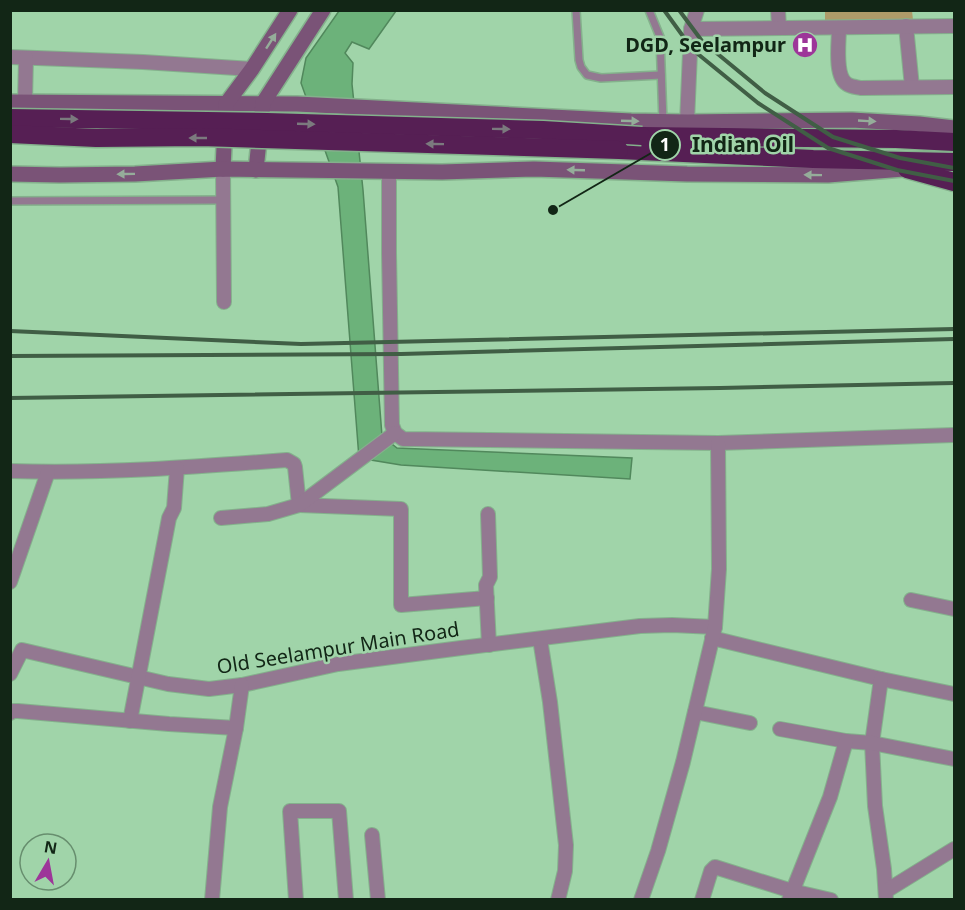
<svg xmlns="http://www.w3.org/2000/svg" width="965" height="910" viewBox="0 0 965 910" font-family="'Noto Sans',sans-serif">
	<style>
		.green { fill: #ae9b69 }
		.water { fill: #6cb27a; stroke: #51885c; stroke-width: 1.5 }
		.lines { fill: none; stroke-linecap: round; stroke-linejoin: round }
		.lane-casing { stroke: #84b18c; stroke-width: 10 }
		.street-casing { stroke: #84b18c; stroke-width: 16 }
		.secondary-casing { stroke: #84b18c; stroke-width: 18 }
		.highway-casing { stroke: #84b18c; stroke-width: 21 }
		.lane { stroke: #937891; stroke-width: 7 }
		.street { stroke: #937891; stroke-width: 14 }
		.secondary { stroke: #7a5377; stroke-width: 15 }
		.highway { stroke: #561f54; stroke-width: 18 }
		.rail { stroke: #405e45; stroke-width: 4 }
		.highway-bridge-casing { stroke: #84b18c; stroke-width: 21; stroke-linecap: butt }
		.highway-bridge { stroke: #561f54; stroke-width: 18 }
		.oneway { fill: #95ad9a }
		.oneway2 { fill: #7b7a7e }
		.labels { text-anchor: middle; stroke-width: 5; stroke-linejoin: round; paint-order: stroke }
		.poi-label { font-size: 20px; font-weight: bold; fill: #122616; stroke: #a0d4a9; text-anchor: end }
		.street-label { font-size: 20px; fill: #122616; stroke: #a0d4a9 }
		.leader { fill: none; stroke: #122616; stroke-width: 2 }
		.callout-dot { fill: #122616; stroke: #a0d4a9; stroke-width: 2 }
		.mark-label { font-size: 18px; text-anchor: middle; font-weight: bold; fill: #fff }
		.callout-label { font-size: 21px; text-anchor: middle; font-weight: bold; fill: #122616; stroke: #a0d4a9; stroke-width: 5; stroke-linejoin: round; paint-order: stroke }
	</style>
	<rect width="100%" height="100%" fill="#a0d4a9"/>
	<!-- green -->
	<path class="green" d="M 825,11 L 912,11 L 913,20 L 825,23 Z"/>
	<!-- water -->
	<path class="water" d="M 339,11 L 396,11 L 369,49 L 352,42 L 345,53 L 353,63 L 352,84 L 363,190 L 382,436 L 397,448 L 632,458 L 630,479 L 401,465 L 359,458 L 338,187 L 301,83 L 306,58 Z"/>
	<g class="lines">
		<!-- lane casing -->
		<g class="lane-casing">
			<g id="lane">
				<path d="M 576,10 L 579,60 L 581,67 L 587,75 L 601,78 L 661,75"/>
				<path d="M 649,10 L 660,37 L 663,122"/>
				<path d="M 10,201 L 223,200"/>
			</g>
		</g>
		<!-- street casing -->
		<g class="street-casing">
			<g id="street">
				<path d="M 778,10 L 779,27"/>
				<path d="M 906,26 L 912,87"/>
				<path d="M 839,28 C 839,42 834,76 847,84 C 851,87 857,87 861,88 L 954,87"/>
				<path d="M 691,29 L 954,26"/>
				<path d="M 10,57 L 143,62 L 252,69"/>
				<path d="M 25,102 L 26,58"/>
				<path d="M 687,122 L 691,29 L 697,10"/>
				<path d="M 223,169 L 224,302"/>
				<path d="M 389,171 L 389,253 L 392,425 L 395,433 L 403,439 L 718,443 L 954,435"/>
				<path d="M 10,471 C 103,474 195,467 287,460 L 294,464 L 295,467 L 299,505 L 401,509 L 401,605 L 487,598"/>
				<path d="M 488,514 L 490,577 L 486,585 L 489,645"/>
				<path d="M 221,518 L 268,514 L 299,505 L 395,433"/>
				<path d="M 10,582 L 48,472"/>
				<path d="M 911,600 L 954,609"/>
				<path d="M 712,638 L 881,679 L 954,694"/>
				<path d="M 540,639 L 550,702 L 566,845 L 565,871 L 558,900"/>
				<path d="M 10,674 L 22,650 L 168,684 L 209,689 L 242,685 L 338,664 L 461,648 L 640,626 L 672,625 L 715,627"/>
				<path d="M 881,679 L 872,743 L 875,806 L 884,869 L 886,900"/>
				<path d="M 695,712 L 750,723"/>
				<path d="M 10,713 L 13,711 L 18,711 L 169,724 L 236,728"/>
				<path d="M 130,721 L 169,518 L 174,508 L 177,468"/>
				<path d="M 780,729 L 846,741 L 872,743 L 954,759"/>
				<path d="M 372,835 L 378,900"/>
				<path d="M 886,891 L 954,849"/>
				<path d="M 212,900 L 220,807 L 236,728 L 242,685"/>
				<path d="M 296,900 L 290,811 L 339,811 L 346,900"/>
				<path d="M 641,900 L 658,851 L 683,762 L 715,627 L 719,569 L 718,443"/>
				<path d="M 702,900 L 711,871 L 715,867 L 792,891 L 831,900"/>
				<path d="M 789,900 L 830,797 L 846,741"/>
			</g>
		</g>
		<!-- secondary casing -->
		<g class="secondary-casing">
			<g id="secondary">
				<path d="M 10,102 L 297,104 L 631,121 L 687,122 L 852,120 L 919,124 L 954,128"/>
				<path d="M 223,169 L 226,104 L 252,69 L 290,10"/>
				<path d="M 256,170 L 263,103 L 323,10"/>
				<path d="M 10,174 L 60,175 L 135,174 L 223,169 L 442,172 L 534,169 L 687,174 L 828,175 L 916,168"/>
			</g>
		</g>
		<!-- highway casing -->
		<g class="highway-casing">
			<g id="highway">
				<path d="M 642,136 L 896,139 L 954,142"/>
				<path d="M 619,150 L 813,159 L 954,162"/>
				<path d="M 907,169 L 954,182"/>
			</g>
		</g>
		<!-- lane -->
		<use href="#lane" class="lane"/>
		<!-- street -->
		<use href="#street" class="street"/>
		<!-- secondary -->
		<use href="#secondary" class="secondary"/>
		<!-- highway -->
		<use href="#highway" class="highway"/>
		<!-- rail -->
		<g class="rail">
			<path d="M 664,10 L 693,50 L 758,103 L 828,148 L 897,170 L 954,181"/>
			<path d="M 679,10 L 702,41 L 765,93 L 833,137 L 900,158 L 954,168"/>
			<path d="M 10,331 L 301,344 L 954,329"/>
			<path d="M 10,356 L 401,354 L 954,339"/>
			<path d="M 10,398 L 720,388 L 954,383"/>
		</g>
		<!-- highway-bridge casing -->
		<g class="highway-bridge-casing">
			<g id="highway-bridge">
				<path d="M 10,118 L 267,122 L 543,130 L 642,136"/>
				<path d="M 10,134 L 96,138 L 201,137 L 619,150"/>
			</g>
		</g>
		<!-- highway-bridge -->
		<use href="#highway-bridge" class="highway-bridge"/>
	</g>
	<!-- one-way arrows -->
	<defs><path id="oneway-solid" d="M-6-.8H1V-3.2L6.5 0L1 3.2V.8H-6Z" transform="scale(1.5)"/></defs>
	<g class="oneway">
		<use href="#oneway-solid" transform="translate(271 41) rotate(-57)"/>
		<use href="#oneway-solid" transform="translate(630 121) rotate(2)"/>
		<use href="#oneway-solid" transform="translate(867 121) rotate(3)"/>
		<use href="#oneway-solid" transform="translate(576 170) rotate(-178)"/>
		<use href="#oneway-solid" transform="translate(126 174) rotate(179)"/>
		<use href="#oneway-solid" transform="translate(813 175) rotate(-179)"/>
	</g>
	<g class="oneway2">
		<use href="#oneway-solid" transform="translate(69 119) rotate(1)"/>
		<use href="#oneway-solid" transform="translate(306 124) rotate(2)"/>
		<use href="#oneway-solid" transform="translate(501 129) rotate(1)"/>
		<use href="#oneway-solid" transform="translate(198 138) rotate(-180)"/>
		<use href="#oneway-solid" transform="translate(435 144) rotate(-179)"/>
	</g>
	<!-- icons -->
	<defs>
		<g id="hospital-disc" transform="scale(1.35)"><circle r="9.5" fill="#9d3699" stroke="#a0d4a9"/><path d="M-5-5h3v3.5h4V-5h3V5h-3V1.5h-4V5h-3Z" fill="#fff"/></g>
	</defs>
	<g fill-rule="evenodd">
		<use href="#hospital-disc" x="805" y="45"/>
	</g>
	<g class="labels">
		<!-- poi labels -->
		<g class="poi-label">
			<text x="786" y="52">DGD, Seelampur</text>
		</g>
		<!-- street labels -->
		<g class="street-label">
			<text transform="translate(338 648) rotate(-9)" y="7">Old Seelampur Main Road</text>
		</g>
	</g>
	<!-- callouts -->
	<path class="leader" d="M553 210L665 145"/>
	<g class="callout-dot">
		<circle cx="553" cy="210" r="6"/>
		<circle cx="665" cy="145" r="15"/>
	</g>
	<g class="mark-label">
		<text x="665" y="151">1</text>
	</g>
	<g class="callout-label">
		<text x="743" y="152">Indian Oil</text>
	</g>
	<!-- border -->
	<rect width="965" height="910" fill="none" stroke="#122616" stroke-width="24"/>
	<!-- north arrow -->
	<g transform="translate(48 862) rotate(10)"><circle r="28" fill="#a0d4a9" stroke="#678e6e" stroke-width="1.5"/>
	<path d="M0-4.5L10 22L0 15L-10 22Z" fill="#9d3699"/>
	<text y="-9" font-size="16" font-weight="bold" text-anchor="middle" fill="#122616">N</text>
	</g>
</svg>
